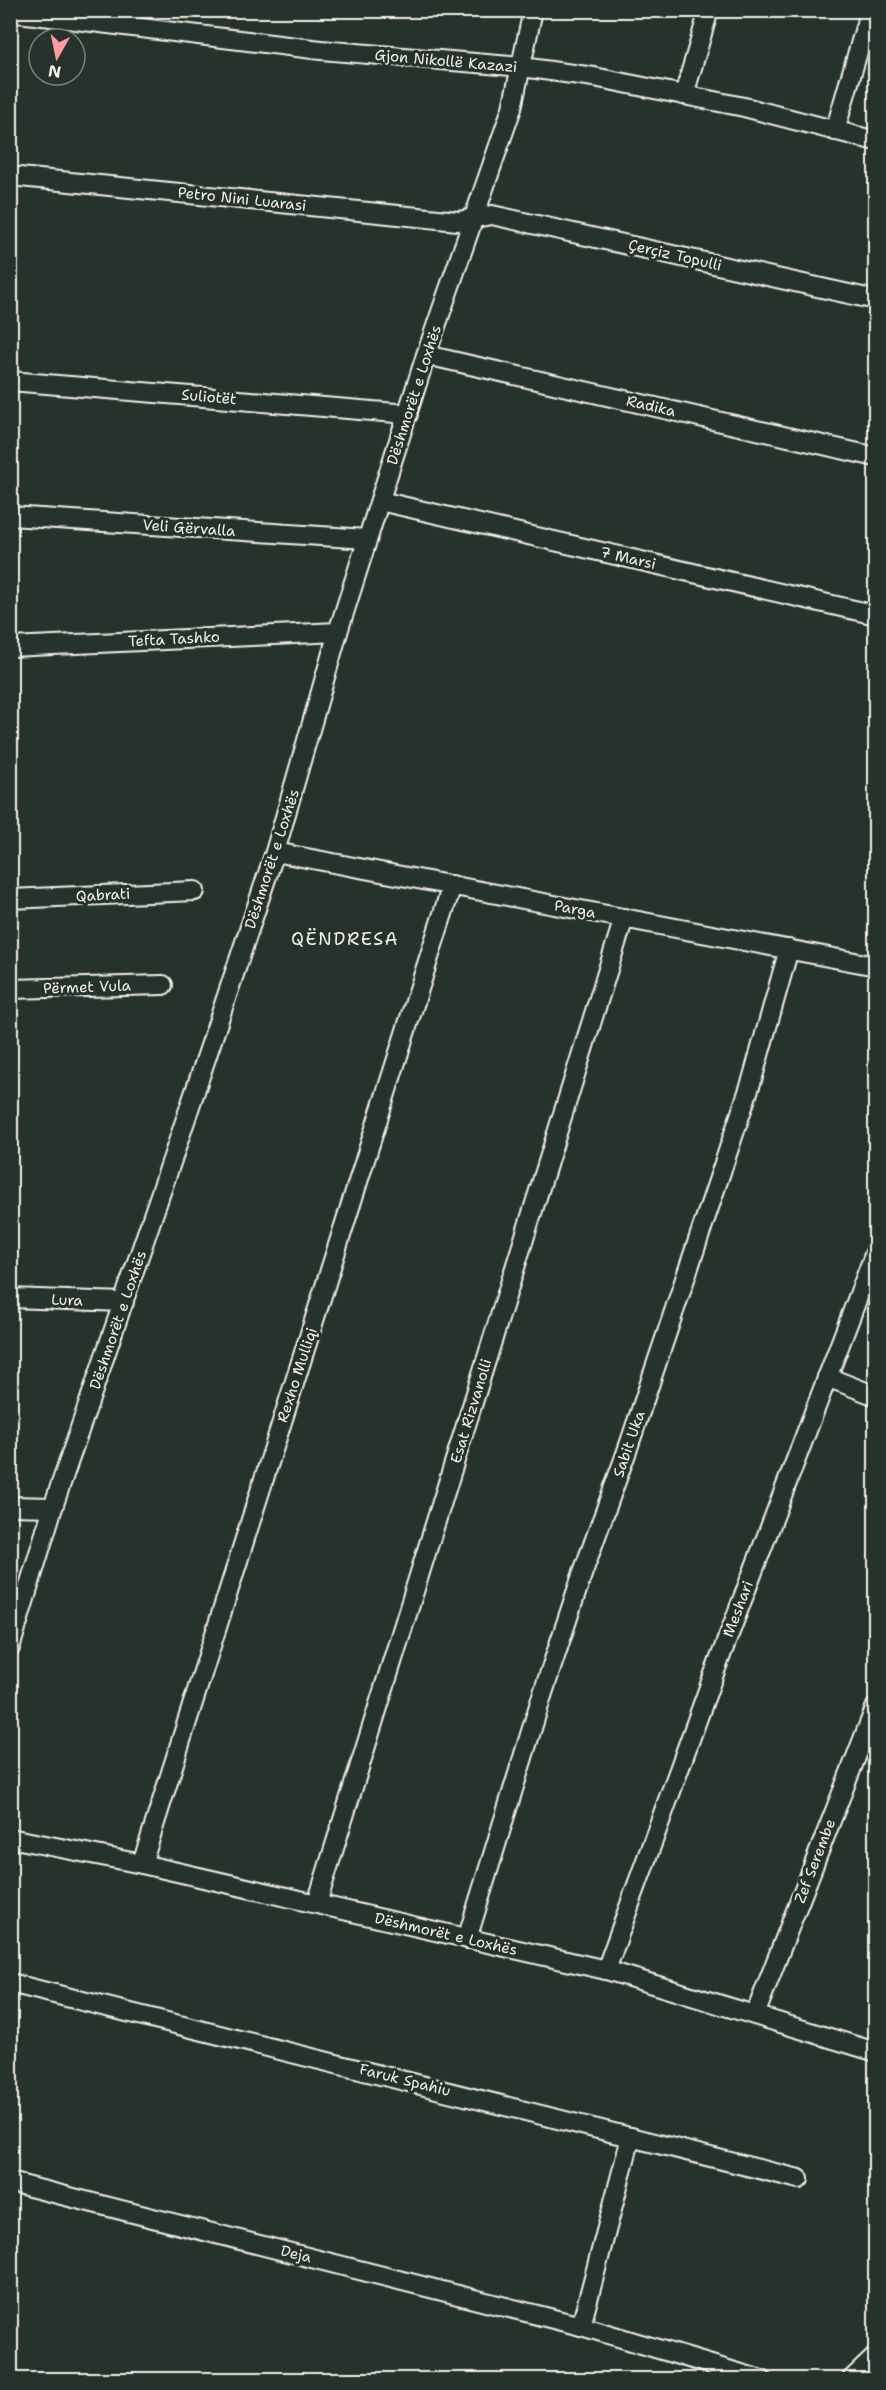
<svg xmlns="http://www.w3.org/2000/svg" width="886" height="2390" viewBox="0 0 886 2390" font-family="'Shantell Sans',sans-serif">
	<style>
		.lines { fill: none; stroke-linecap: round; stroke-linejoin: round }
		.minor-casing { stroke: #f4f1e8; stroke-width: 22 }
		.minor { stroke: #26332d; stroke-width: 18 }
		.labels { text-anchor: middle; stroke-width: 6; stroke-linejoin: round; paint-order: stroke }
		.street-label { font-size: 15px; fill: #f4f1e8; stroke: #26332d }
		.quarter-label { font-size: 18px; letter-spacing: 1.5px; fill: #f4f1e8; stroke: #26332d }
	</style>
	<rect width="100%" height="100%" fill="#26332d"/>
	<filter id="ink" filterUnits="userSpaceOnUse"><feTurbulence type="fractalNoise" baseFrequency=".0167" numOctaves="2"/><feDisplacementMap in="SourceGraphic" scale="12" xChannelSelector="R" yChannelSelector="G"/><feConvolveMatrix kernelMatrix="1 2 1 2 8 2 1 2 1" color-interpolation-filters="sRGB"/></filter>
	<g filter="url(#ink)">
		<g class="lines">
			<!-- minor casing -->
			<g class="minor-casing">
				<g id="minor">
					<path d="M 10,12 L 321,50 L 522,67 L 594,77 L 744,107 L 876,141"/>
					<path d="M 684,95 L 709,10"/>
					<path d="M 835,131 L 870,10"/>
					<path d="M 10,176 L 448,220 L 458,221 L 492,215 L 876,300"/>
					<path d="M 426,355 L 876,457"/>
					<path d="M 10,381 L 408,414"/>
					<path d="M 380,501 L 876,615"/>
					<path d="M 10,516 L 367,539"/>
					<path d="M 10,647 L 338,632"/>
					<path d="M 275,852 L 876,966"/>
					<path d="M 10,899 L 195,891"/>
					<path d="M 10,989 L 163,985"/>
					<path d="M 10,1298 L 124,1302"/>
					<path d="M 827,1377 L 876,1396"/>
					<path d="M 10,1506 L 53,1507"/>
					<path d="M 10,1648 L 53,1507 L 174,1154 L 275,852 L 338,632 L 426,355 L 512,108 L 533,10"/>
					<path d="M 10,1838 L 142,1864 L 606,1970 L 876,2052"/>
					<path d="M 142,1864 L 452,885"/>
					<path d="M 317,1903 L 624,918"/>
					<path d="M 467,1939 L 541,1699 L 583,1572 L 627,1451 L 752,1080 L 789,949"/>
					<path d="M 606,1970 L 712,1679 L 876,1250"/>
					<path d="M 10,1983 L 799,2179"/>
					<path d="M 755,2015 L 876,1706"/>
					<path d="M 10,2182 L 581,2326 L 762,2380"/>
					<path d="M 581,2326 L 631,2137"/>
					<path d="M 851,2380 L 876,2356"/>
				</g>
			</g>
			<!-- minor -->
			<use href="#minor" class="minor"/>
		</g>
	</g>
	<g class="labels">
		<!-- street labels -->
		<g class="street-label">
			<text transform="translate(446 61) rotate(5)" y="5">Gjon Nikollë Kazazi</text>
			<text transform="translate(242 199) rotate(6)" y="5">Petro Nini Luarasi</text>
			<text transform="translate(675 255) rotate(13)" y="5">Çerçiz Topulli</text>
			<text transform="translate(414 395) rotate(-72)" y="5">Dëshmorët e Loxhës</text>
			<text transform="translate(209 397) rotate(5)" y="5">Suliotët</text>
			<text transform="translate(651 406) rotate(13)" y="5">Radika</text>
			<text transform="translate(189 528) rotate(4)" y="5">Veli Gërvalla</text>
			<text transform="translate(628 558) rotate(13)" y="5">7 Marsi</text>
			<text transform="translate(174 639) rotate(-3)" y="5">Tefta Tashko</text>
			<text transform="translate(272 859) rotate(-72)" y="5">Dëshmorët e Loxhës</text>
			<text transform="translate(103 895) rotate(-3)" y="5">Qabrati</text>
			<text transform="translate(575 909) rotate(11)" y="5">Parga</text>
			<text transform="translate(87 987) rotate(-2)" y="5">Përmet Vula</text>
			<text transform="translate(67 1300) rotate(2)" y="5">Lura</text>
			<text transform="translate(118 1320) rotate(-71)" y="5">Dëshmorët e Loxhës</text>
			<text transform="translate(297 1375) rotate(-72)" y="5">Rexho Mulliqi</text>
			<text transform="translate(471 1411) rotate(-73)" y="5">Esat Rizvanolli</text>
			<text transform="translate(629 1444) rotate(-71)" y="5">Sabit Uka</text>
			<text transform="translate(738 1609) rotate(-69)" y="5">Meshari</text>
			<text transform="translate(815 1861) rotate(-69)" y="5">Zef Serembe</text>
			<text transform="translate(446 1934) rotate(13)" y="5">Dëshmorët e Loxhës</text>
			<text transform="translate(405 2080) rotate(14)" y="5">Faruk Spahiu</text>
			<text transform="translate(296 2254) rotate(14)" y="5">Deja</text>
		</g>
		<!-- quarter labels -->
		<g class="quarter-label">
			<text x="345" y="945">QËNDRESA</text>
		</g>
	</g>
	<!-- margin -->
	<rect width="886" height="2390" fill="none" stroke="#26332d" stroke-width="36"/>
	<rect x="18" y="18" width="850" height="2354" fill="none" stroke="#f4f1e8" stroke-width="2" filter="url(#ink)"/>
	<!-- north arrow -->
	<g transform="translate(57 57) rotate(189)"><circle r="28" fill="#26332d" stroke="#787f78" stroke-width="1.5"/>
	<path d="M0-4.5L10 22L0 15L-10 22Z" fill="#ff9aa2"/>
	<text y="-9" font-size="16" font-weight="bold" text-anchor="middle" fill="#f4f1e8">N</text>
	</g>
</svg>
